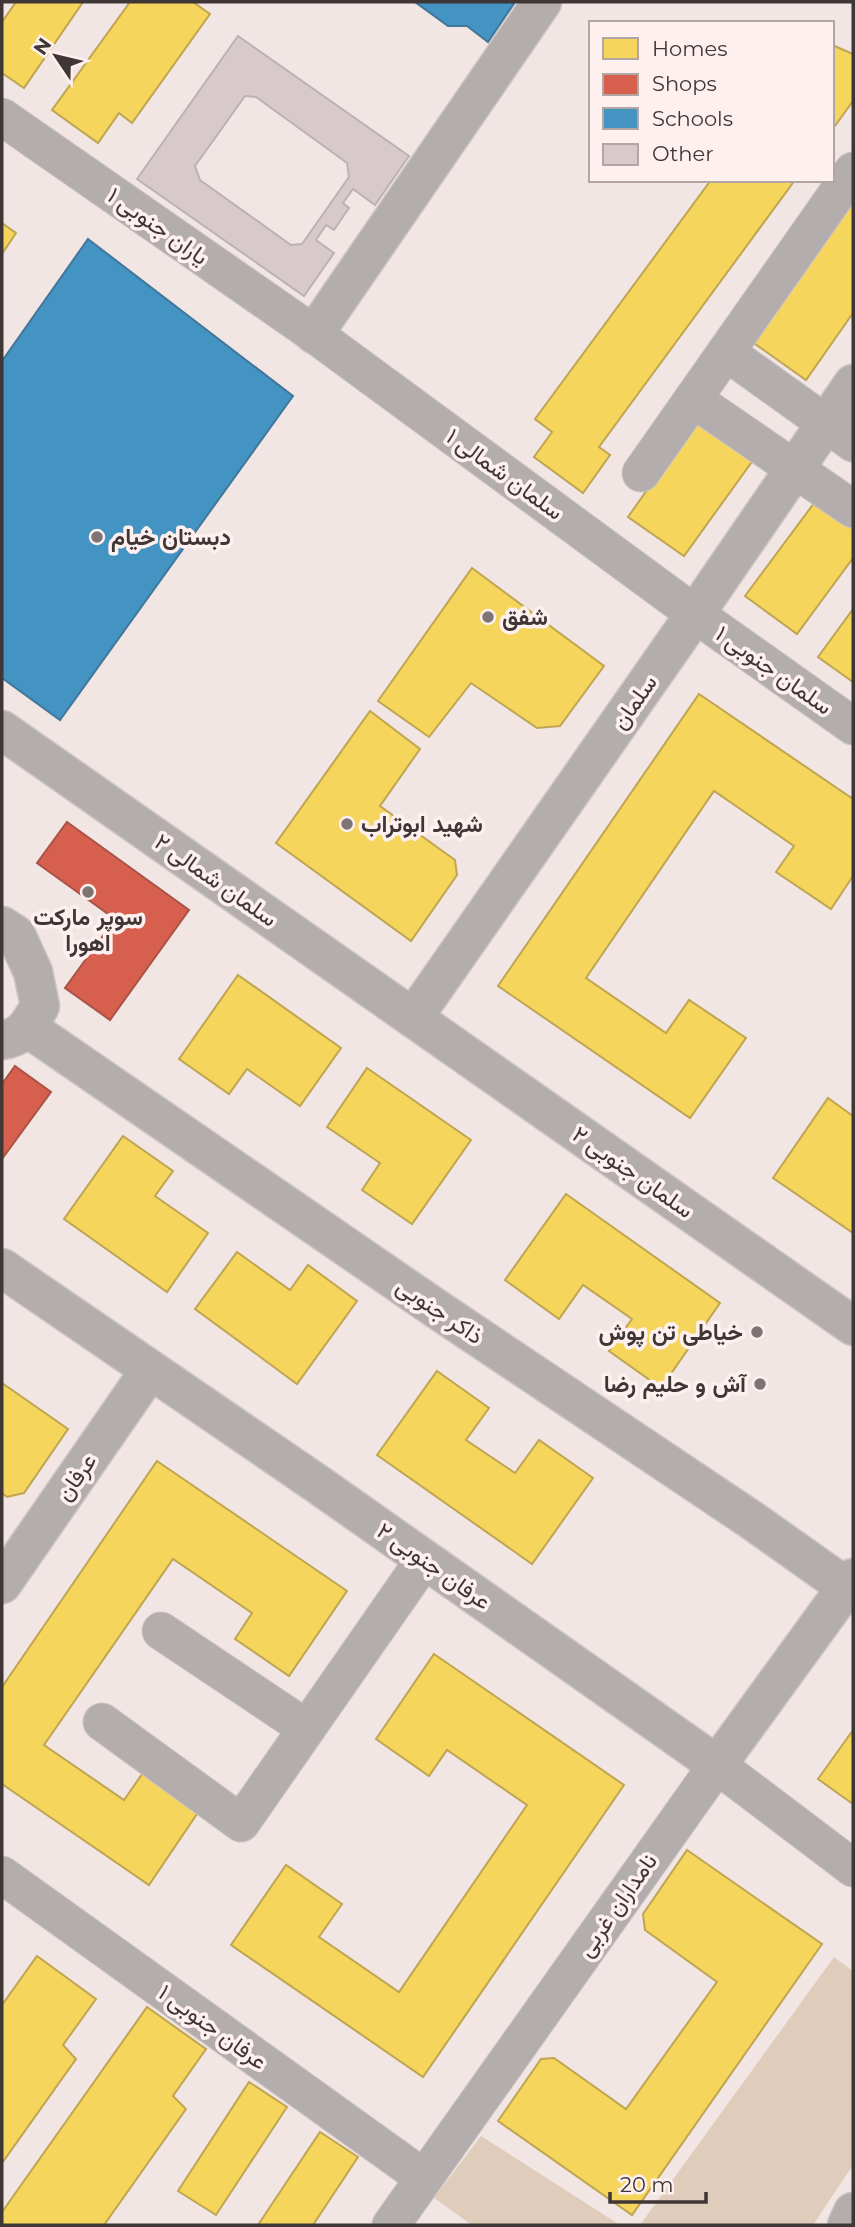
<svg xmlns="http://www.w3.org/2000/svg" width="855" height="2227" viewBox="0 0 855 2227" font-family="Montserrat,Vazirmatn,sans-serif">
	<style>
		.green { fill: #dfccba }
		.homes { fill: #f6d55c; stroke: #bfa551; stroke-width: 2 }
		.shops { fill: #d6604d; stroke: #a95346; stroke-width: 2 }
		.schools { fill: #4393c3; stroke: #427799; stroke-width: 2 }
		.building { fill: #d8c9cc; stroke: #bbb2b3; stroke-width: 2; fill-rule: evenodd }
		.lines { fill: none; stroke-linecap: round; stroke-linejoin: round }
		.street-casing { stroke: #cdc4c3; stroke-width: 39 }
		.secondary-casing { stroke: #cdc4c3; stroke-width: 41 }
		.street { stroke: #b3aead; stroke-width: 37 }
		.secondary { stroke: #b3adac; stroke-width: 38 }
		.poi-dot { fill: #7e7473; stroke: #fef0ef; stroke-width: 2.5 }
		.labels { text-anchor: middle; stroke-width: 7; stroke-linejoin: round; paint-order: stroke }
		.street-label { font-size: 23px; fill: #3f3636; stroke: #fef0ef }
		.poi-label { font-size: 23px; font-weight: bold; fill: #3f3636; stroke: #fef0ef; text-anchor: start }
	</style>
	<rect width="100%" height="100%" fill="#f2e6e5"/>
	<!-- green -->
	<g class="green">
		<path d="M 834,1957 L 853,1971 L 853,2165 L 813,2225 L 640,2225 Z"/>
		<path d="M 481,2136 L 620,2225 L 472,2225 L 434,2198 Z"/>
	</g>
	<!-- homes -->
	<g class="homes">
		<path d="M 16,2 L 83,2 L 24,88 L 2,73 L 2,22 Z"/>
		<path d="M 130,2 L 193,2 L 210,14 L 132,123 L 119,113 L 98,143 L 52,110 Z"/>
		<path d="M 832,45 L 853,54 L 853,101 L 832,130 Z"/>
		<path d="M 711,180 L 795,180 L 599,447 L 610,455 L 583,493 L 534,457 L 552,432 L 535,419 Z"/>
		<path d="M 853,192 L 853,313 L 806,380 L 748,339 Z"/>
		<path d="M 2,223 L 16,233 L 2,254 Z"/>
		<path d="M 702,412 L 759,452 L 684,556 L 628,517 Z"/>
		<path d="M 820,495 L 853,519 L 853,558 L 797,634 L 745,596 Z"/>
		<path d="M 472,568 L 604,666 L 560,726 L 537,728 L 471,683 L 429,737 L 378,701 Z"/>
		<path d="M 853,609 L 853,682 L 818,657 Z"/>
		<path d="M 699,694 L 853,799 L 853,876 L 831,909 L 776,872 L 794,846 L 714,791 L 586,978 L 666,1033 L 689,1000 L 746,1038 L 690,1118 L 498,986 Z"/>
		<path d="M 370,711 L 420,749 L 380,806 L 455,860 L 457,875 L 411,941 L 276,843 Z"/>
		<path d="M 238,975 L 341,1048 L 300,1106 L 247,1069 L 229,1094 L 179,1059 Z"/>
		<path d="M 367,1068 L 471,1140 L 412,1224 L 362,1190 L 380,1163 L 327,1127 Z"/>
		<path d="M 828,1098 L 853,1116 L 853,1233 L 773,1178 Z"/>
		<path d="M 123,1136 L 173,1171 L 155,1196 L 208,1233 L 167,1292 L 64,1219 Z"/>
		<path d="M 566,1194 L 720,1303 L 661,1388 L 609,1351 L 632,1319 L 583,1285 L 559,1319 L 505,1280 Z"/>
		<path d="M 237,1252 L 290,1290 L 308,1265 L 357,1301 L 297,1384 L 195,1309 Z"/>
		<path d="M 437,1371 L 489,1408 L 466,1440 L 515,1473 L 539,1440 L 593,1478 L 532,1564 L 377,1455 Z"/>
		<path d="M 2,1383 L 68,1429 L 24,1493 L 7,1497 L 2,1493 Z"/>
		<path d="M 157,1461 L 347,1591 L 289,1676 L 235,1639 L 252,1613 L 173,1559 L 44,1745 L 124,1800 L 147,1767 L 203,1805 L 149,1885 L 2,1784 L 2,1687 Z"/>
		<path d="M 434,1654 L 624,1785 L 423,2077 L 231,1945 L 286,1865 L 342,1904 L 319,1937 L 399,1992 L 527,1805 L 447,1750 L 429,1776 L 376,1739 Z"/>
		<path d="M 853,1730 L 853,1804 L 818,1779 Z"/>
		<path d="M 687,1850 L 822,1944 L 632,2215 L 498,2121 L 541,2059 L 554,2058 L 626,2109 L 717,1982 L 645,1930 L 643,1914 Z"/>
		<path d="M 37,1956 L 96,1999 L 63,2045 L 76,2059 L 2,2163 L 2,2005 Z"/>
		<path d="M 147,2007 L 206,2049 L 173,2096 L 186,2109 L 104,2225 L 2,2225 L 2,2212 Z"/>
		<path d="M 249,2082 L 287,2107 L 216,2215 L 178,2191 Z"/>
		<path d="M 320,2132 L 358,2157 L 313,2225 L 258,2225 Z"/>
	</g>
	<!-- shops -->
	<g class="shops">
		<path d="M 67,822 L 189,910 L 110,1020 L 65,988 L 115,919 L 37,863 Z"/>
		<path d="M 15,1066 L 51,1092 L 2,1159 L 2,1084 Z"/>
	</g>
	<!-- schools -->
	<g class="schools">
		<path d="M 415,2 L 515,2 L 488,42 L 467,26 L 448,26 Z"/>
		<path d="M 88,239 L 293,396 L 60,720 L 2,678 L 2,361 Z"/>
	</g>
	<!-- building -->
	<path class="building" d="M 238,36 L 409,156 L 375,205 L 353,189 L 343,203 L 349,208 L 334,230 L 326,225 L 316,240 L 334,253 L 304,296 L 137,179 ZM 245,96 L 256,97 L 347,163 L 349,177 L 302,244 L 291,245 L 200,180 L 195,166 Z"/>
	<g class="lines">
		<!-- street casing -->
		<g class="street-casing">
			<g id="street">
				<path d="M 2,117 L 314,334 L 695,614 L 853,726"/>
				<path d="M 726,352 L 853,443"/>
				<path d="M 693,399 L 853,509"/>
				<path d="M 641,473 L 853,171"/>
				<path d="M 161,1631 L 306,1728"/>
				<path d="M 102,1722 L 241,1823 L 424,1560"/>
				<path d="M 2,1875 L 424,2178"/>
				<path d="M 391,2225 L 717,1765 L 853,1868"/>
			</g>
		</g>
		<!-- secondary casing -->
		<g class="secondary-casing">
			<g id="secondary">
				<path d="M 314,334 L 542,2"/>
				<path d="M 2,730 L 853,1326"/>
				<path d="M 2,926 L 16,935 L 33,972 L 40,1006 C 30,1023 23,1038 2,1040"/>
				<path d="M 413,1018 L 695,614 L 853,384"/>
				<path d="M 28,1028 L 441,1312 L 753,1521 L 853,1592"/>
				<path d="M 2,1268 L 316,1483 L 717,1765 L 853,1578"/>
				<path d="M 2,1584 L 150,1370"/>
				<path d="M 847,2225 L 853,2212"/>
			</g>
		</g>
		<!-- street -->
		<use href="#street" class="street"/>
		<!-- secondary -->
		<use href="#secondary" class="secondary"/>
	</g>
	<!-- markers -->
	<g class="poi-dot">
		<circle cx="97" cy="537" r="7"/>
		<circle cx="488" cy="617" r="7"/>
		<circle cx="347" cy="824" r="7"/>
		<circle cx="88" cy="892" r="7"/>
		<circle cx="757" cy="1332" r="7"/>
		<circle cx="760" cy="1384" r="7"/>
	</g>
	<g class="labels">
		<!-- street labels -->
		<g class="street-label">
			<text transform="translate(158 226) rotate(35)" y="8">یاران جنوبی ۱</text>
			<text transform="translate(505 474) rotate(36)" y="8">سلمان شمالی ۱</text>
			<text transform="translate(774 670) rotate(35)" y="8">سلمان جنوبی ۱</text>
			<text transform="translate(634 702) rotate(-55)" y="8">سلمان</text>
			<text transform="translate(216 880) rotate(35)" y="8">سلمان شمالی ۲</text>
			<text transform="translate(633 1172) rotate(35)" y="8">سلمان جنوبی ۲</text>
			<text transform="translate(440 1311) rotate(34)" y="8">ذاکر جنوبی</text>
			<text transform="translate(76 1477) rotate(-55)" y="8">عرفان</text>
			<text transform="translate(434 1566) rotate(35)" y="8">عرفان جنوبی ۲</text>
			<text transform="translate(617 1905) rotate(-55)" y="8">نامداران غربی</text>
			<text transform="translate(213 2027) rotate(36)" y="8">عرفان جنوبی ۱</text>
		</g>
		<!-- poi labels -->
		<g class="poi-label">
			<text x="111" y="545">دبستان خیام</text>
			<text x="502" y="625">شفق</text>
			<text x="361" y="832">شهید ابوتراب</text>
			<text x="88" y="925" text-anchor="middle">سوپر مارکت<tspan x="88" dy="26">اهورا</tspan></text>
			<text x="743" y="1340" text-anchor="end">خیاطی تن پوش</text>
			<text x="746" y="1392" text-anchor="end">آش و حلیم رضا</text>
		</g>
	</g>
	<!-- border -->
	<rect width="855" height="2227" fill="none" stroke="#3f3636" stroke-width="7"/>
	<!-- legend -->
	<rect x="589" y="21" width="245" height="161" fill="#fef0ef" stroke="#b2a6a5" stroke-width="2"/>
	<rect x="603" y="38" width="35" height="21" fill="#f6d55c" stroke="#b2a6a5" stroke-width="2"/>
	<text x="652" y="56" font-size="21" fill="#3f3636">Homes</text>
	<rect x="603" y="74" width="35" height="21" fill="#d6604d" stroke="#b2a6a5" stroke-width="2"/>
	<text x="652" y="91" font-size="21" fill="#3f3636">Shops</text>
	<rect x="603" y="108" width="35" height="21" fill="#4393c3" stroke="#b2a6a5" stroke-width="2"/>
	<text x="652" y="126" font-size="21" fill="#3f3636">Schools</text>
	<rect x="603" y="144" width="35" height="21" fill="#d8c9cc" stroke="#b2a6a5" stroke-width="2"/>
	<text x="652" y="161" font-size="21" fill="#3f3636">Other</text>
	<!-- north arrow -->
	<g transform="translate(56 56) rotate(305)" stroke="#fef0ef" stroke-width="5" paint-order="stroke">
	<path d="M0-5L12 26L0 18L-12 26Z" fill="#3f3636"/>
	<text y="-10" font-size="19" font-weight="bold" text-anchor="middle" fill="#3f3636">N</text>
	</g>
	<!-- scale -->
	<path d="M610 2192v10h96v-10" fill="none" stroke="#3f3636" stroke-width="3.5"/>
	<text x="620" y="2192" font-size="21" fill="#3f3636" stroke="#fef0ef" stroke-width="5" paint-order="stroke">20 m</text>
</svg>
